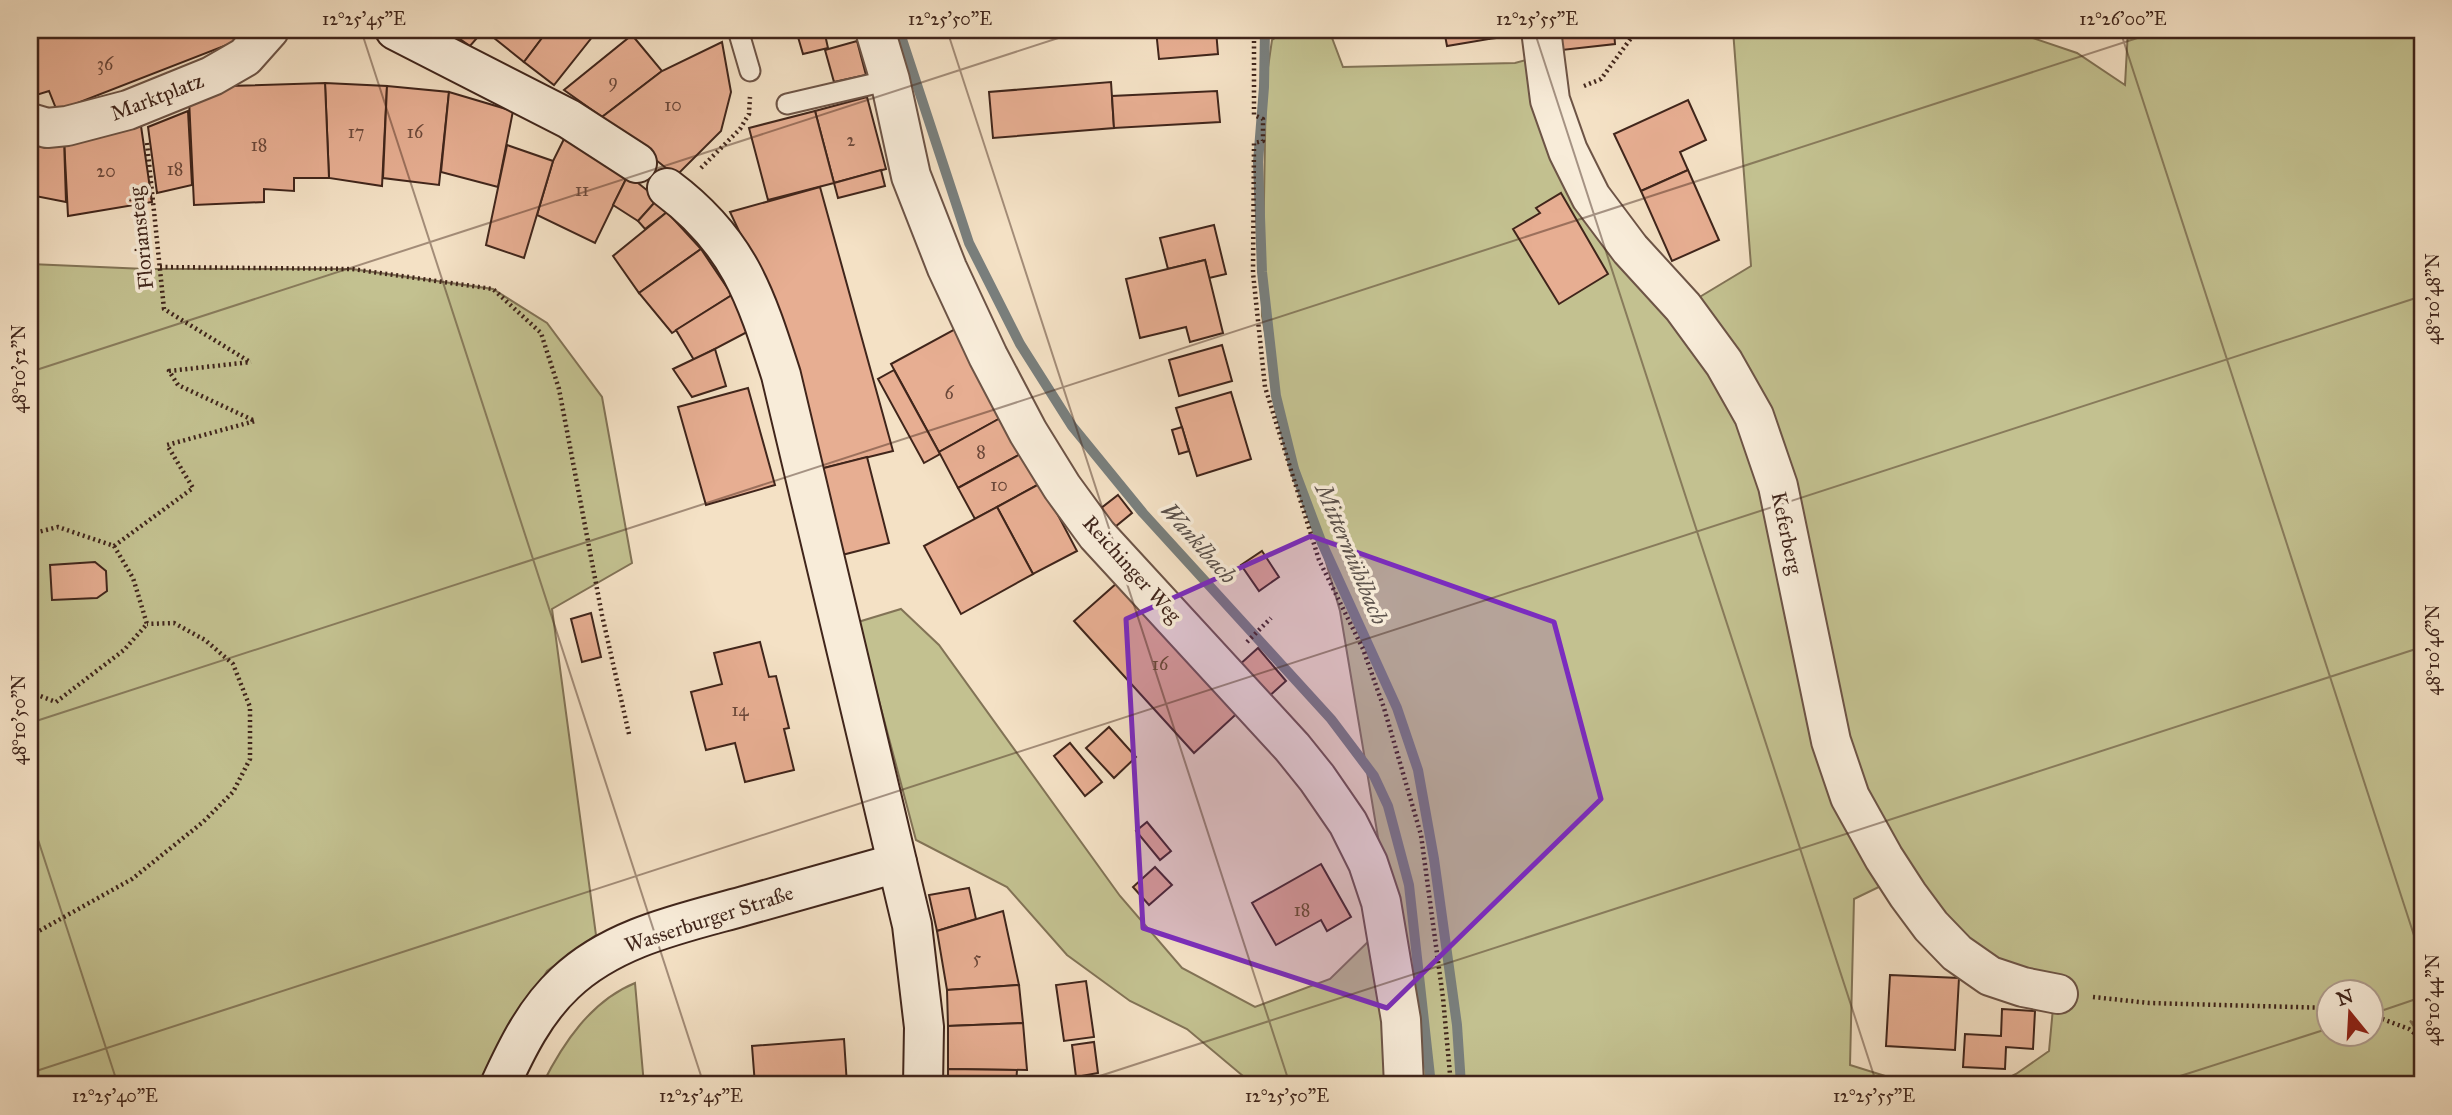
<svg xmlns="http://www.w3.org/2000/svg" width="2452" height="1115" viewBox="0 0 2452 1115" font-family="'IM FELL Great Primer',serif">
	<style>
		.green { fill: #c3c190; stroke: #827356; stroke-width: 2; fill-rule: evenodd }
		.lines { fill: none; stroke-linecap: round; stroke-linejoin: round }
		.stream { stroke: #797f7d; stroke-width: 10 }
		.building { fill: #e7ae92; stroke: #40251b; stroke-width: 2 }
		.lane-casing { stroke: #6d5446; stroke-width: 23 }
		.street-casing { stroke: #6d5446; stroke-width: 42 }
		.secondary-casing { stroke: #40251b; stroke-width: 42 }
		.path { stroke: #40251b; stroke-width: 4.5; stroke-dasharray: 2 3.5; stroke-linecap: butt }
		.lane { stroke: #f8ecd9; stroke-width: 19 }
		.street { stroke: #f8ecd9; stroke-width: 38 }
		.secondary { stroke: #f8ecd9; stroke-width: 38 }
		.marked { fill: #7b2cbf; fill-opacity: 0.2; stroke: #7b2cbf; stroke-width: 5; stroke-linejoin: round }
		.ticks { fill: none; stroke: #40251b; stroke-width: 2; stroke-opacity: 0.45 }
		.labels { text-anchor: middle; stroke-width: 7; stroke-linejoin: round; paint-order: stroke }
		.number-label { font-size: 18px; fill: #6a4739 }
		.street-label { font-size: 21px; fill: #40251b; stroke: #f8ecd9 }
		.water-label { font-size: 23px; font-style: italic; fill: #5c524c; stroke: #f8ecd9 }
		.neatline { fill: none; stroke: #40251b; stroke-width: 2.5 }
		.ticks-label { font-size: 18px; text-anchor: middle; fill: #40251b }
	</style>
	<rect width="100%" height="100%" fill="#f4e1c5"/>
	<filter id="stains"><feTurbulence type="fractalNoise" baseFrequency=".00286" numOctaves="4"/><feColorMatrix values="0 0 0 0 .2 0 0 0 0 .09 0 0 0 0 .02 0 0 0 .5 -.17"/></filter>
	<radialGradient id="worn" r=".72"><stop offset=".6" stop-color="#630" stop-opacity="0"/><stop offset="1" stop-color="#630" stop-opacity=".3"/></radialGradient>
	<!-- green -->
	<g class="green">
		<path d="M 1287,30 L 1329,30 L 1343,67 L 1515,63 L 1530,59 L 1555,148 L 1586,208 L 1642,282 L 1699,346 L 1738,412 L 1774,526 L 1801,639 L 1822,747 L 1843,734 L 1821,655 L 1788,493 L 1773,443 L 1750,387 L 1693,301 L 1751,266 L 1733,30 L 2009,30 L 2077,53 L 2125,85 L 2128,30 L 2422,30 L 2422,1027 L 2410,1021 L 2422,1038 L 2422,1085 L 1994,1085 L 2016,1074 L 2049,1051 L 2053,1008 C 2026,999 1996,991 1971,976 C 1941,958 1910,911 1887,883 L 1854,899 L 1850,1065 L 1914,1085 L 1415,1085 L 1400,953 L 1385,879 L 1340,611 L 1310,506 L 1280,415 L 1262,316 L 1266,81 L 1272,40 ZM 2330,992 L 2372,992 L 2372,1034 L 2330,1034 Z"/>
		<path d="M 30,264 L 146,269 L 352,269 L 493,289 L 547,323 L 602,397 L 632,563 L 552,609 L 596,935 L 547,971 L 491,1065 L 483,1085 L 30,1085 Z"/>
		<path d="M 901,609 L 939,645 L 1120,896 L 1182,968 L 1255,1007 L 1330,979 L 1377,933 L 1389,1085 L 1250,1085 L 1249,1081 L 1187,1029 L 1130,1001 L 1067,955 L 1007,887 L 916,840 L 858,622 Z"/>
		<path d="M 635,983 L 644,1085 L 542,1085 C 563,1043 591,1001 635,983 Z"/>
	</g>
	<g class="lines">
		<!-- stream -->
		<g class="stream">
			<path d="M 899,30 L 969,243 L 1020,344 L 1072,426 L 1143,513 L 1331,719 L 1374,776 L 1388,806 L 1409,885 L 1431,1085"/>
			<path d="M 1265,30 L 1264,87 L 1258,162 L 1262,272 L 1276,396 L 1294,469 L 1321,541 L 1397,708 L 1418,770 L 1434,859 L 1457,1025 L 1461,1085"/>
		</g>
	</g>
	<!-- building -->
	<g class="building">
		<path d="M 30,30 L 248,30 L 250,36 L 57,111 L 49,91 L 30,97 Z"/>
		<path d="M 447,30 L 484,30 L 470,46 Z"/>
		<path d="M 484,30 L 548,30 L 524,62 Z"/>
		<path d="M 548,30 L 585,30 L 593,36 L 554,85 L 524,62 Z"/>
		<path d="M 824,30 L 828,48 L 803,54 L 798,37 Z"/>
		<path d="M 1156,30 L 1216,30 L 1218,54 L 1159,59 Z"/>
		<path d="M 1444,30 L 1487,30 L 1489,39 L 1447,46 Z"/>
		<path d="M 1487,30 L 1530,30 L 1530,34 L 1489,39 Z"/>
		<path d="M 1551,30 L 1614,30 L 1615,44 L 1553,51 Z"/>
		<path d="M 632,35 L 662,71 L 602,117 L 564,90 Z"/>
		<path d="M 857,41 L 866,75 L 834,82 L 825,50 Z"/>
		<path d="M 722,42 L 731,92 L 721,131 L 676,176 L 602,117 L 662,71 Z"/>
		<path d="M 1111,82 L 1114,128 L 993,138 L 989,92 Z"/>
		<path d="M 325,83 L 387,86 L 382,186 L 329,178 Z"/>
		<path d="M 325,83 L 329,178 L 294,178 L 294,191 L 264,189 L 264,202 L 194,205 L 189,99 L 228,86 Z"/>
		<path d="M 387,86 L 449,92 L 439,185 L 383,178 Z"/>
		<path d="M 1217,91 L 1220,122 L 1114,128 L 1112,96 Z"/>
		<path d="M 449,92 L 513,111 L 498,187 L 441,172 Z"/>
		<path d="M 867,97 L 886,169 L 834,183 L 815,111 Z"/>
		<path d="M 1688,100 L 1706,140 L 1680,152 L 1688,170 L 1641,191 L 1614,134 Z"/>
		<path d="M 188,111 L 192,185 L 157,193 L 148,127 Z"/>
		<path d="M 815,111 L 834,183 L 768,200 L 749,128 Z"/>
		<path d="M 141,126 L 152,202 L 68,216 L 64,139 Z"/>
		<path d="M 30,137 L 64,139 L 66,202 L 30,195 Z"/>
		<path d="M 564,139 L 628,175 L 595,243 L 537,215 L 553,161 Z"/>
		<path d="M 507,145 L 553,161 L 524,258 L 486,245 Z"/>
		<path d="M 881,170 L 885,186 L 838,198 L 834,183 Z"/>
		<path d="M 1688,170 L 1719,240 L 1672,261 L 1641,191 Z"/>
		<path d="M 628,175 L 658,199 L 638,221 L 613,205 Z"/>
		<path d="M 820,187 L 893,451 L 820,469 L 762,280 L 730,212 Z"/>
		<path d="M 1561,193 L 1608,274 L 1559,304 L 1513,229 L 1540,213 L 1536,208 Z"/>
		<path d="M 655,202 L 667,212 L 645,229 L 638,221 Z"/>
		<path d="M 667,212 L 701,249 L 639,293 L 613,256 Z"/>
		<path d="M 1214,225 L 1226,274 L 1209,278 L 1205,260 L 1168,269 L 1160,238 Z"/>
		<path d="M 701,249 L 732,295 L 672,333 L 639,293 Z"/>
		<path d="M 1205,260 L 1223,333 L 1190,342 L 1186,327 L 1140,338 L 1126,279 Z"/>
		<path d="M 732,295 L 749,331 L 694,360 L 676,330 Z"/>
		<path d="M 957,328 L 1004,416 L 939,452 L 891,364 Z"/>
		<path d="M 1222,345 L 1232,381 L 1179,396 L 1169,360 Z"/>
		<path d="M 715,349 L 726,386 L 692,397 L 673,369 Z"/>
		<path d="M 894,370 L 940,454 L 924,463 L 878,379 Z"/>
		<path d="M 748,388 L 775,485 L 706,505 L 678,407 Z"/>
		<path d="M 1231,392 L 1251,459 L 1197,476 L 1176,408 Z"/>
		<path d="M 1004,416 L 1024,452 L 958,488 L 939,452 Z"/>
		<path d="M 1182,427 L 1189,451 L 1179,454 L 1172,430 Z"/>
		<path d="M 1024,452 L 1041,483 L 975,519 L 958,488 Z"/>
		<path d="M 867,457 L 889,543 L 842,555 L 820,469 Z"/>
		<path d="M 1041,483 L 1077,551 L 1033,574 L 997,507 Z"/>
		<path d="M 1118,495 L 1132,513 L 1110,531 L 1096,512 Z"/>
		<path d="M 997,507 L 1033,574 L 961,614 L 924,546 Z"/>
		<path d="M 1262,551 L 1279,577 L 1259,591 L 1241,565 Z"/>
		<path d="M 95,562 L 106,571 L 107,591 L 97,598 L 52,600 L 50,565 Z"/>
		<path d="M 1126,575 L 1245,706 L 1194,753 L 1074,621 Z"/>
		<path d="M 591,613 L 601,657 L 582,662 L 571,619 Z"/>
		<path d="M 760,642 L 769,677 L 776,676 L 789,728 L 784,729 L 794,770 L 745,782 L 735,743 L 706,750 L 691,692 L 722,684 L 714,653 Z"/>
		<path d="M 1258,648 L 1286,681 L 1266,699 L 1238,666 Z"/>
		<path d="M 1109,727 L 1136,757 L 1114,778 L 1086,748 Z"/>
		<path d="M 1070,743 L 1102,782 L 1085,796 L 1054,756 Z"/>
		<path d="M 1147,822 L 1171,851 L 1160,860 L 1136,831 Z"/>
		<path d="M 1321,864 L 1351,917 L 1327,931 L 1321,920 L 1276,945 L 1252,903 Z"/>
		<path d="M 1155,867 L 1172,885 L 1149,905 L 1133,887 Z"/>
		<path d="M 969,888 L 976,919 L 937,931 L 929,895 Z"/>
		<path d="M 1003,911 L 1019,985 L 947,990 L 937,931 Z"/>
		<path d="M 1890,975 L 1959,978 L 1955,1050 L 1886,1046 Z"/>
		<path d="M 1086,981 L 1094,1037 L 1064,1041 L 1056,985 Z"/>
		<path d="M 1019,985 L 1023,1023 L 948,1026 L 947,990 Z"/>
		<path d="M 2002,1009 L 2035,1011 L 2033,1049 L 2006,1047 L 2005,1069 L 1963,1067 L 1965,1034 L 2001,1036 Z"/>
		<path d="M 1023,1023 L 1027,1070 L 948,1069 L 948,1026 Z"/>
		<path d="M 844,1039 L 847,1085 L 755,1085 L 752,1046 Z"/>
		<path d="M 1094,1042 L 1098,1073 L 1076,1077 L 1072,1045 Z"/>
		<path d="M 948,1069 L 1017,1070 L 1016,1085 L 948,1085 Z"/>
	</g>
	<g class="lines">
		<!-- lane casing -->
		<g class="lane-casing">
			<g id="lane">
				<path d="M 738,30 L 750,71"/>
				<path d="M 787,104 L 890,80"/>
			</g>
		</g>
		<!-- street casing -->
		<g class="street-casing">
			<g id="street">
				<path d="M 875,30 L 890,80 L 911,176 L 947,268 L 988,356 L 1028,432 L 1062,487 L 1097,535 L 1292,747 L 1317,778 L 1348,823 L 1368,863 L 1381,902 L 1401,1020 L 1404,1085"/>
				<path d="M 1541,30 L 1550,100 L 1568,151 L 1591,197 L 1630,249 L 1683,307 L 1724,363 L 1754,416 L 1778,486 L 1831,741 L 1850,797 L 1884,858 L 1908,895 L 1931,926 L 1957,953 L 1990,976 L 2023,987 L 2058,994"/>
				<path d="M 30,123 L 47,128 L 67,126 L 128,110 L 212,76 L 245,57 L 269,30"/>
			</g>
		</g>
		<!-- secondary casing -->
		<g class="secondary-casing">
			<g id="secondary">
				<path d="M 395,30 L 569,119 L 637,163"/>
				<path d="M 667,188 C 738,241 755,294 781,375 L 912,925 L 924,1027 L 923,1085"/>
				<path d="M 500,1085 C 517,1048 535,1011 565,983 C 613,937 683,923 744,906 C 795,892 846,877 897,863"/>
			</g>
		</g>
		<!-- path -->
		<g class="path">
			<path d="M 1254,30 L 1254,115 L 1263,119 L 1263,141 L 1254,143 L 1253,273 L 1265,387 L 1319,560 L 1363,649 L 1384,708 L 1421,835 L 1443,998 L 1451,1085"/>
			<path d="M 1584,86 L 1601,79 L 1637,30"/>
			<path d="M 147,143 L 164,309 L 250,362"/>
			<path d="M 701,168 L 740,129 L 749,114 L 750,97"/>
			<path d="M 160,267 L 352,269 L 493,289 L 541,333 L 559,389 L 602,615 L 629,734"/>
			<path d="M 30,534 L 58,527 L 114,546 L 133,578 L 147,624 L 124,650 L 56,702 L 30,692"/>
			<path d="M 114,546 L 193,488 L 167,445 L 255,421 L 178,385 L 169,371 L 251,362"/>
			<path d="M 1247,642 L 1271,618"/>
			<path d="M 30,936 L 132,879 L 157,859 L 203,822 L 233,792 L 250,759 L 250,707 L 233,664 L 205,640 L 174,623 L 147,624"/>
			<path d="M 2093,997 L 2149,1003 L 2330,1008"/>
			<path d="M 2372,1015 L 2409,1029 L 2422,1039"/>
		</g>
		<!-- lane -->
		<use href="#lane" class="lane"/>
		<!-- street -->
		<use href="#street" class="street"/>
		<!-- secondary -->
		<use href="#secondary" class="secondary"/>
	</g>
	<!-- marked area -->
	<path class="marked" d="M 1311,536 L 1554,622 L 1601,799 L 1387,1008 L 1143,928 L 1126,619 Z"/>
	<!-- ticks -->
	<path class="ticks" d="M 361,30 L 704,1085M 947,30 L 1290,1085M 1534,30 L 1877,1085M 2120,30 L 2422,960M 30,372 L 1083,30M 30,723 L 2162,30M 30,815 L 118,1085M 2372,1014 L 2422,997M 30,1073 L 2422,296M 1072,1085 L 2422,647M 2152,1085 L 2330,1028"/>
	<g class="labels">
		<!-- number labels -->
		<g class="number-label">
			<text x="105" y="70">36</text>
			<text x="613" y="87">9</text>
			<text x="673" y="111">10</text>
			<text x="356" y="138">17</text>
			<text x="415" y="138">16</text>
			<text x="851" y="146">2</text>
			<text x="259" y="151">18</text>
			<text x="175" y="175">18</text>
			<text x="106" y="177">20</text>
			<text x="582" y="196">11</text>
			<text x="949" y="399">6</text>
			<text x="981" y="458">8</text>
			<text x="999" y="491">10</text>
			<text x="1160" y="670">16</text>
			<text x="740" y="716">14</text>
			<text x="1302" y="916">18</text>
			<text x="977" y="964">5</text>
		</g>
		<!-- street labels -->
		<g class="street-label">
			<text transform="translate(157 97) rotate(-21)" y="7">Marktplatz</text>
			<text transform="translate(141 238) rotate(-96)" y="7">Floriansteig</text>
			<text transform="translate(1787 533) rotate(78)" y="7">Keferberg</text>
			<text transform="translate(1132 569) rotate(48)" y="7">Reichinger Weg</text>
			<text transform="translate(709 919) rotate(-18)" y="7">Wasserburger Straße</text>
		</g>
		<!-- water labels -->
		<g class="water-label">
			<text transform="translate(1199 543) rotate(48)" y="8">Wanklbach</text>
			<text transform="translate(1352 554) rotate(67)" y="8">Mittermühlbach</text>
		</g>
	</g>
	<!-- margin -->
	<rect width="2452" height="1115" fill="none" stroke="#f4e1c5" stroke-width="77"/>
	<!-- north arrow -->
	<g transform="translate(2350 1013) rotate(342)"><circle r="33" fill="#f8ecd9" stroke="#ae9c8d" stroke-width="2"/>
	<path d="M0-5L12 26L0 18L-12 26Z" fill="#8f2418"/>
	<text y="-10" font-size="19" font-weight="bold" text-anchor="middle" fill="#40251b">N</text>
	</g>
	<rect x="38" y="38" width="2376" height="1038" class="neatline"/>
	<g class="ticks-label">
		<text x="364" y="25">12°25'45"E</text>
		<text x="950" y="25">12°25'50"E</text>
		<text x="1537" y="25">12°25'55"E</text>
		<text x="2123" y="25">12°26'00"E</text>
		<text transform="translate(2433 299) rotate(-90)" y="6">48°10'48"N</text>
		<text transform="translate(19 369) rotate(-90)" y="6">48°10'52"N</text>
		<text transform="translate(2433 650) rotate(-90)" y="6">48°10'46"N</text>
		<text transform="translate(19 720) rotate(-90)" y="6">48°10'50"N</text>
		<text transform="translate(2433 1000) rotate(-90)" y="6">48°10'44"N</text>
		<text x="115" y="1102">12°25'40"E</text>
		<text x="701" y="1102">12°25'45"E</text>
		<text x="1287" y="1102">12°25'50"E</text>
		<text x="1874" y="1102">12°25'55"E</text>
	</g>
	<rect width="100%" height="100%" filter="url(#stains)"/>
	<rect width="100%" height="100%" fill="url(#worn)"/>
</svg>
